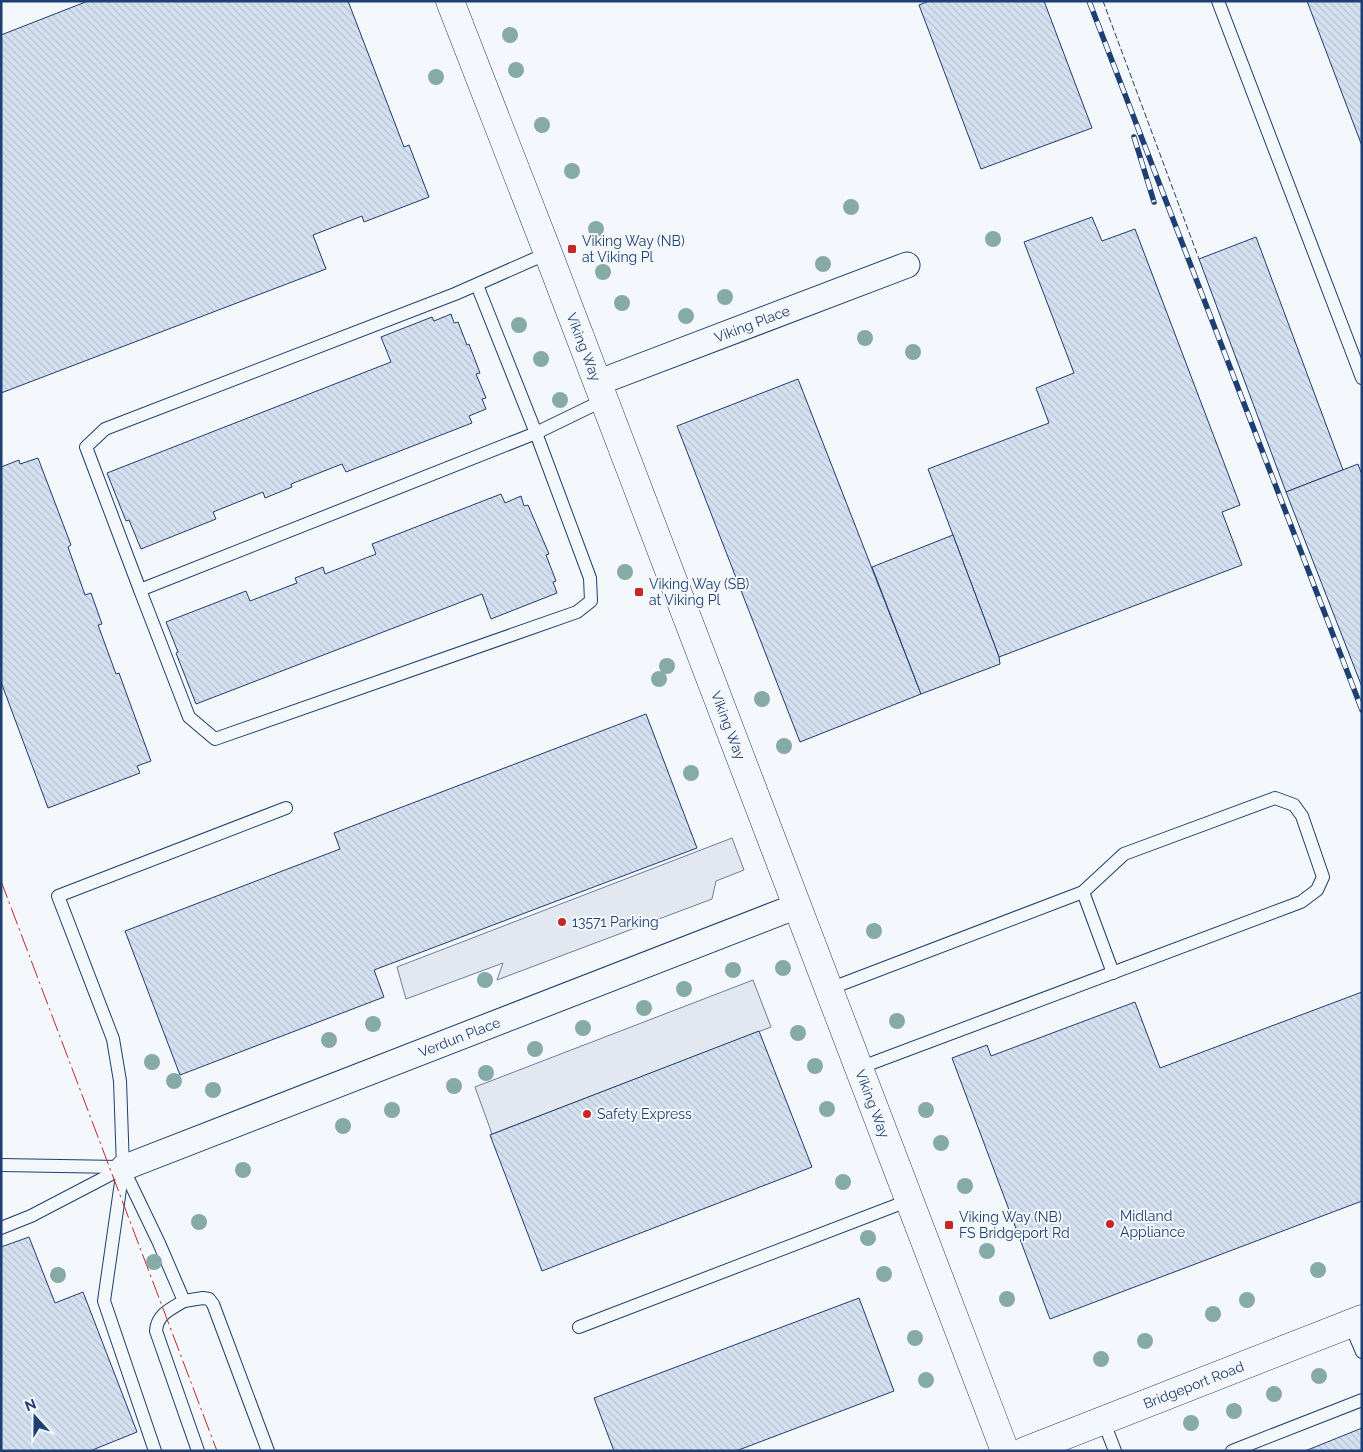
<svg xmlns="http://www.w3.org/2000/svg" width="1363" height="1452" viewBox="0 0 1363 1452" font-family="Raleway,sans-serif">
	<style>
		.parking { fill: #e3e8f0; stroke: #687fa3 }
		.building { fill: url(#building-back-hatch); stroke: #1d3f73 }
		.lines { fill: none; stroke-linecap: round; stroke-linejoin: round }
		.lane-casing { stroke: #1d3f73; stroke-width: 14 }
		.street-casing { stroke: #1d3f73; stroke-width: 27 }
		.secondary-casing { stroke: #1d3f73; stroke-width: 29 }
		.lane { stroke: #f4f7fb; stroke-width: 12 }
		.street { stroke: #f4f7fb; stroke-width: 25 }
		.secondary { stroke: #f4f7fb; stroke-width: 28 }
		.rail-casing { stroke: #1d3f73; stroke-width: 5.5 }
		.rail { stroke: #f4f7fb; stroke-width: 4; stroke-dasharray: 11; stroke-linecap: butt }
		.fence { stroke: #1d3f73; stroke-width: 1; stroke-dasharray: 6 2.5; stroke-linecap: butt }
		.power { stroke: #c62828; stroke-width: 1; stroke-dasharray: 18 4 2.5 4; stroke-linecap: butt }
		.tree { fill: #86aba6 }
		.poi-dot { fill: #c62828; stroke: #f4f7fb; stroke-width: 2 }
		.labels { text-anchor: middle; stroke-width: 4; stroke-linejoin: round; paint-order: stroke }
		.poi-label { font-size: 14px; fill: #1d3f73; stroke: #f4f7fb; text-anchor: start }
		.street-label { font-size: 14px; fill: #1d3f73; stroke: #f4f7fb }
	</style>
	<defs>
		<pattern id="building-back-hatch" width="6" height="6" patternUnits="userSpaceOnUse" patternTransform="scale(1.25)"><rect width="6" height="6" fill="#d5e0f0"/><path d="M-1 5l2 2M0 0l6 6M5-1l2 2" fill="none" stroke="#b6c1d1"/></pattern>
	</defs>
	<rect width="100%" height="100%" fill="#f4f7fb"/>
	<!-- parking -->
	<g class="parking">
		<path d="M 732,838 L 744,870 L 716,881 L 712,899 L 497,980 L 503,963 L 406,999 L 397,967 Z"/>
		<path d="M 753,980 L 771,1027 L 492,1134 L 475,1087 Z"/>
	</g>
	<!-- building -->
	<g class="building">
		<path d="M 88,1 L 348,1 L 404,147 L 409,145 L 429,197 L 364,222 L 362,216 L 313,235 L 326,269 L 1,393 L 1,35 Z"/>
		<path d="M 929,1 L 1044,1 L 1092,128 L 981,169 L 919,5 Z"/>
		<path d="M 1307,1 L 1362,1 L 1362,146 Z"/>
		<path d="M 1092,217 L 1102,241 L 1135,229 L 1240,505 L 1222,512 L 1242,565 L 999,657 L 928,469 L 1049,423 L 1036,388 L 1074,373 L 1024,242 Z"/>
		<path d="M 1256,237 L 1343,470 L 1286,492 L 1199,259 Z"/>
		<path d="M 451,314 L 454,323 L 458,322 L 467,345 L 469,344 L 480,373 L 476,374 L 486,398 L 482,399 L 486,409 L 469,416 L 472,423 L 346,472 L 342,464 L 291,484 L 292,487 L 265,498 L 263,492 L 213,512 L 216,519 L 141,549 L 129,520 L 126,521 L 107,473 L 391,362 L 381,337 L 432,317 L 434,321 Z"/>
		<path d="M 798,379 L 921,694 L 800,742 L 677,426 Z"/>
		<path d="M 38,458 L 71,545 L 68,547 L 85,595 L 91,593 L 102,624 L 98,625 L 116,674 L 119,673 L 151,761 L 137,766 L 140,773 L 48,808 L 1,682 L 1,467 L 19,460 L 20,464 Z"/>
		<path d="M 1358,464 L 1362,475 L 1362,687 L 1286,492 Z"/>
		<path d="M 501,494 L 505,503 L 521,496 L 524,506 L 528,505 L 549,554 L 546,555 L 556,581 L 553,582 L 557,593 L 491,619 L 482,594 L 196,704 L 176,653 L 178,652 L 166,622 L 246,591 L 250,601 L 297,583 L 295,578 L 323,567 L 325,574 L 376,554 L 372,544 Z"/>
		<path d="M 953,535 L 999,657 L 1000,664 L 921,694 L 872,567 Z"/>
		<path d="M 646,714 L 697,848 L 374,970 L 384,997 L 180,1075 L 125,931 L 340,849 L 334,833 Z"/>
		<path d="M 1362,992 L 1362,1201 L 1050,1319 L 952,1058 L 987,1045 L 991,1056 L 1135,1002 L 1160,1068 Z"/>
		<path d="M 759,1031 L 812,1167 L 542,1271 L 490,1135 Z"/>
		<path d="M 29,1237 L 55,1303 L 83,1292 L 137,1432 L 90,1451 L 1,1451 L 1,1247 Z"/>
		<path d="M 859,1298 L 894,1391 L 736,1451 L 614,1451 L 594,1398 Z"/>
		<path d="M 1362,1428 L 1362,1451 L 1305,1451 Z"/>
	</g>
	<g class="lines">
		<!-- lane casing -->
		<g class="lane-casing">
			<g id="lane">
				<path d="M 1218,1 L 1362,378"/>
				<path d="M 548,253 L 455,294 L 105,429 L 86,447 L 140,590 L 536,433 L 604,400"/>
				<path d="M 140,590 L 189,717 L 215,739 L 577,612 L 591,601 L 590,578 L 536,433 L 477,285"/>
				<path d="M 1083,892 L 1113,973"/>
				<path d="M 829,989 L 1083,892 L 1124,854 L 1275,798 L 1294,805 L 1302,816 L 1323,877 L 1317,890 L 1301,902 L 859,1068"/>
				<path d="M 1,1165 L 120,1167"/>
				<path d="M 123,1168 L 159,1243 L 184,1301 L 203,1298 L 209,1299 L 213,1304 L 268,1451"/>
				<path d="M 1,1228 L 31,1216 L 123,1168"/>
				<path d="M 184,1301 C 171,1309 157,1314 156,1331 L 198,1451"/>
				<path d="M 1350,1324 L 1362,1352"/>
				<path d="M 579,1327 L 910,1200"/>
				<path d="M 1103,1420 L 1115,1451"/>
				<path d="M 155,1451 L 104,1301 L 123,1168 L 120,1081 L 113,1039 L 58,896 L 286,808"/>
				<path d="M 1232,1451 L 1362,1400"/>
			</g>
		</g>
		<!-- street casing -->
		<g class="street-casing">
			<g id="street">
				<path id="s1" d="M 597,383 L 907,265"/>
				<path id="s2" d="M 123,1168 L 797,906"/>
			</g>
		</g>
		<!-- secondary casing -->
		<g class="secondary-casing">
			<g id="secondary">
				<path id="s3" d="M 450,1 L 548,253 L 1005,1451"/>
				<path id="s4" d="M 1025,1451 L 1362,1319"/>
			</g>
		</g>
		<!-- lane -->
		<use href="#lane" class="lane"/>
		<!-- street -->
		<use href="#street" class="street"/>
		<!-- secondary -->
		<use href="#secondary" class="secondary"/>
		<!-- rail casing -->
		<g class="rail-casing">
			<g id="rail">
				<path d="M 1089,1 L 1362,710"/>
				<path d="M 1134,137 L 1154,202"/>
			</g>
		</g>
		<!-- rail -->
		<use href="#rail" class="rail"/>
		<!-- fence -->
		<path class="fence" d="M 1103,1 L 1199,259"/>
		<!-- power -->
		<path class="power" d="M 1,881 L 217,1451"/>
	</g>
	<!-- trees -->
	<g class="tree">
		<circle cx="510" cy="35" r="8"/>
		<circle cx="516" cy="70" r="8"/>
		<circle cx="436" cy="77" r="8"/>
		<circle cx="542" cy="125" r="8"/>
		<circle cx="572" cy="171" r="8"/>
		<circle cx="851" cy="207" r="8"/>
		<circle cx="596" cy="229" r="8"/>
		<circle cx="993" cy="239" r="8"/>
		<circle cx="823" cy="264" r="8"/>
		<circle cx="603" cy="272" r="8"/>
		<circle cx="725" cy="297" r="8"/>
		<circle cx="622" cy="303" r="8"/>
		<circle cx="686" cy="316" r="8"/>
		<circle cx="519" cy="325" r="8"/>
		<circle cx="865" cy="338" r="8"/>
		<circle cx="913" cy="352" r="8"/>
		<circle cx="541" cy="359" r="8"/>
		<circle cx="560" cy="400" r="8"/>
		<circle cx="625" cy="572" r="8"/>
		<circle cx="667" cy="666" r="8"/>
		<circle cx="659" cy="679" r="8"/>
		<circle cx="762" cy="699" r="8"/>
		<circle cx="784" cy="746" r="8"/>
		<circle cx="691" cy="773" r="8"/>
		<circle cx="874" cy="931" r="8"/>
		<circle cx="783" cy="968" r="8"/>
		<circle cx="733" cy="970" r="8"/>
		<circle cx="485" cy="980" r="8"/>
		<circle cx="684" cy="989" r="8"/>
		<circle cx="644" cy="1008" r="8"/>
		<circle cx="897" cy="1021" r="8"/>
		<circle cx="373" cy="1024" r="8"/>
		<circle cx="583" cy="1028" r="8"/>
		<circle cx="798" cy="1033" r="8"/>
		<circle cx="329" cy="1040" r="8"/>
		<circle cx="535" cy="1049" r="8"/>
		<circle cx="152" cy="1062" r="8"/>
		<circle cx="815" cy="1066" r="8"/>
		<circle cx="486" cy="1073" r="8"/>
		<circle cx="174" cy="1081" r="8"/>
		<circle cx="454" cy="1086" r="8"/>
		<circle cx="213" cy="1090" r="8"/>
		<circle cx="827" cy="1109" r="8"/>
		<circle cx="392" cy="1110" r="8"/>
		<circle cx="926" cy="1110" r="8"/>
		<circle cx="343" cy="1126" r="8"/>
		<circle cx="941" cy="1143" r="8"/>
		<circle cx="243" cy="1170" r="8"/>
		<circle cx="843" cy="1182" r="8"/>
		<circle cx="965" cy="1186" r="8"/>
		<circle cx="199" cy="1222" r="8"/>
		<circle cx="868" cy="1238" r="8"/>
		<circle cx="987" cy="1251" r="8"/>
		<circle cx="154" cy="1262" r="8"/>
		<circle cx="1318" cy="1270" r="8"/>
		<circle cx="884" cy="1274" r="8"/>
		<circle cx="58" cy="1275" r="8"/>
		<circle cx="1007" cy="1299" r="8"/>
		<circle cx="1247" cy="1300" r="8"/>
		<circle cx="1213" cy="1314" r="8"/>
		<circle cx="915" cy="1338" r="8"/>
		<circle cx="1145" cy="1341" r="8"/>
		<circle cx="1101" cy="1359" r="8"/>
		<circle cx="1319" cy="1376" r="8"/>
		<circle cx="926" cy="1380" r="8"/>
		<circle cx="1274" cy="1394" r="8"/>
		<circle cx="1234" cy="1411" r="8"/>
		<circle cx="1191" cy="1423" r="8"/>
	</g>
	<!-- markers -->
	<g class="poi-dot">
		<rect x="567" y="244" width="10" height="10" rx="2.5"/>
		<rect x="634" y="587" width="10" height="10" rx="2.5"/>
		<circle cx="562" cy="922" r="5"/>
		<circle cx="587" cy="1114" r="5"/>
		<circle cx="1110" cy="1224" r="5"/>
		<rect x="944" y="1220" width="10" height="10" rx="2.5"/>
	</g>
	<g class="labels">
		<!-- poi labels -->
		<g class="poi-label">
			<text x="582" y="246">Viking Way (NB)<tspan x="582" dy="16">at Viking Pl</tspan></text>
			<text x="649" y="589">Viking Way (SB)<tspan x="649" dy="16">at Viking Pl</tspan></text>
			<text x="572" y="927">13571 Parking</text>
			<text x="597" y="1119">Safety Express</text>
			<text x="1120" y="1221">Midland<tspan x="1120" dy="16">Appliance</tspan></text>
			<text x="959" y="1222">Viking Way (NB)<tspan x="959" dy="16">FS Bridgeport Rd</tspan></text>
		</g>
		<!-- street labels -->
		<g class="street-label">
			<text dy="5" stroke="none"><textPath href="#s1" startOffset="166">Viking Place</textPath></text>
			<text dy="5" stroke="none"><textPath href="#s3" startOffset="371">Viking Way</textPath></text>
			<text dy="5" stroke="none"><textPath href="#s3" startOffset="776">Viking Way</textPath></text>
			<text dy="5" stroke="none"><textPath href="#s2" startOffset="361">Verdun Place</textPath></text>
			<text dy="5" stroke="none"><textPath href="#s3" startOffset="1181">Viking Way</textPath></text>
			<text dy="5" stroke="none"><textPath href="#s4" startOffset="181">Bridgeport Road</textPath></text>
		</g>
	</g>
	<!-- border -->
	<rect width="1363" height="1452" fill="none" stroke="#1d3f73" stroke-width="5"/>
	<!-- north arrow -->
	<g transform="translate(35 1417) rotate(339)" stroke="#f4f7fb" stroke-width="4" paint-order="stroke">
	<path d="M0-4L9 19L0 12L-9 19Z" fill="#1d3f73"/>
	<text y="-8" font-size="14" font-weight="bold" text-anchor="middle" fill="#1d3f73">N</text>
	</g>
</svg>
